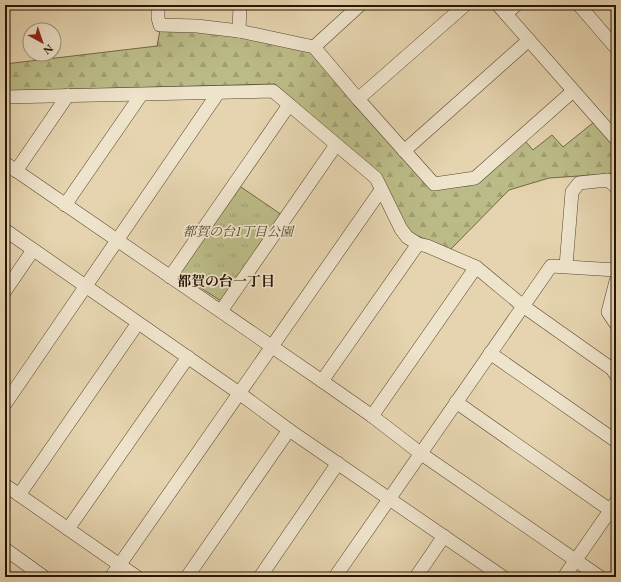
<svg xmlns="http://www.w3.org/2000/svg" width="621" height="582" viewBox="0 0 621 582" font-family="'EB Garamond','Noto Serif JP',serif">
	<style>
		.forest { fill: url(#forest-firs); stroke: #726844 }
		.park { fill: url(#park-tufts); stroke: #726844 }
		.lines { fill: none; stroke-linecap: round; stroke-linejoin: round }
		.minor-casing { stroke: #58442c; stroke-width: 14 }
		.minor { stroke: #eee3cb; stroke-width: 13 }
		.labels { text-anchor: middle; stroke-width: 3.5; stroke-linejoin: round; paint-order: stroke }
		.park-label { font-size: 13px; font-style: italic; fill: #554629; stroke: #eee3cb }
		.neighbourhood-label { font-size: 14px; font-weight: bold; fill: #291401; stroke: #eee3cb }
	</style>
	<defs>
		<pattern id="forest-firs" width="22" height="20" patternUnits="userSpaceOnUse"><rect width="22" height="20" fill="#bbbb87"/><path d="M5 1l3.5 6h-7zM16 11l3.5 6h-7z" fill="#a1a073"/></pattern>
		<pattern id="park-tufts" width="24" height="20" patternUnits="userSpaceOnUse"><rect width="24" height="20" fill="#bbbb87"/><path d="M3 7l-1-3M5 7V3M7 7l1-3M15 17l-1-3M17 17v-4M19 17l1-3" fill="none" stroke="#a1a073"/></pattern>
	</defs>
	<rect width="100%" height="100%" fill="#e5d4af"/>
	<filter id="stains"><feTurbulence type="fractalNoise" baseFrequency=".005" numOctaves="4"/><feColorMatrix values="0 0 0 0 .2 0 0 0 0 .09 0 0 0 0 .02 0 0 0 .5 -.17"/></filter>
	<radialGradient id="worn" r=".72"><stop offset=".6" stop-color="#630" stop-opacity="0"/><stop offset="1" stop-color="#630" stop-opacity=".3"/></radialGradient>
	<!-- forest -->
	<path class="forest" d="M 160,30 L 238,35 L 310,51 L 432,189 L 477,184 L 525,141 L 533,150 L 552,135 L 563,147 L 594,122 L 616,145 L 616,179 L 608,174 L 549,178 L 509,190 L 450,250 L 411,233 L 403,221 L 380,175 L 275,84 L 5,91 L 5,64 L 157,46 Z"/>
	<!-- park -->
	<path class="park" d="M 238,185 L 282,215 L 221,301 L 178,273 Z"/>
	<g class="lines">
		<!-- minor casing -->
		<g class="minor-casing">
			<g id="minor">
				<path d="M 158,5 L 158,18 L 160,25 L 197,26 L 239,31 L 314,47 L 358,99 L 434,184 L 475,178 L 573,91"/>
				<path d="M 498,5 L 616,139"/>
				<path d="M 579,5 L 616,48"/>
				<path d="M 506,14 L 516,5"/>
				<path d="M 239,31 L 240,5"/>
				<path d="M 314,47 L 360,5"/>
				<path d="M 5,97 L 273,91 L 376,178 L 401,229 L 407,237 L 418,244 L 427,246 L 476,267 L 523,306 L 612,369 L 616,375"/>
				<path d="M 358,99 L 465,5"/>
				<path d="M 404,151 L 529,40"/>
				<path d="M 5,163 L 322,381 L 372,416 L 420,453 L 600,577"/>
				<path d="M 16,171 L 68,95"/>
				<path d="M 65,205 L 141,95"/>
				<path d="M 5,230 L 239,393 L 289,430 L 503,577"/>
				<path d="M 566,266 L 572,192 L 579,183 L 608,180 L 616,187"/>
				<path d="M 170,277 L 289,105"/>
				<path d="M 616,281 L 608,312 L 616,324"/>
				<path d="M 5,291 L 33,250"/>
				<path d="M 221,311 L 336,145"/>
				<path d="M 490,353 L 616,441"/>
				<path d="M 322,381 L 418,244"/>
				<path d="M 456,402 L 610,510"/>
				<path d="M 5,404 L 218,93"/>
				<path d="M 372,416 L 476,267"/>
				<path d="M 5,485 L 137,577"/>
				<path d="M 19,495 L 138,323"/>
				<path d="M 68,529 L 188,357"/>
				<path d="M 5,549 L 44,577"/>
				<path d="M 111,577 L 381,190"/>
				<path d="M 187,577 L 289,430"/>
				<path d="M 260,577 L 338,463"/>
				<path d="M 335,577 L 551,266 L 616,270"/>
				<path d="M 416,577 L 444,536"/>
				<path d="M 564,577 L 616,502"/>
			</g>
		</g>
		<!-- minor -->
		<use href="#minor" class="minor"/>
	</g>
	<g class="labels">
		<!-- park labels -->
		<g class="park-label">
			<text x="238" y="236">都賀の台1丁目公園</text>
		</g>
		<!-- neighbourhood labels -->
		<g class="neighbourhood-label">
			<text x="226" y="286">都賀の台一丁目</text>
		</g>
	</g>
	<!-- margin -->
	<rect width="621" height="582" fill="none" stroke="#e5d4af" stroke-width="20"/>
	<rect x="6" y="6" width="609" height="570" fill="none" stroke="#291401" stroke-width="2"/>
	<rect x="10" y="10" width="601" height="562" fill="none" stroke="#291401"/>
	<!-- north arrow -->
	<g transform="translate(42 42) rotate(140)"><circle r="19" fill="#eee3cb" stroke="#9f907a"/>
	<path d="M0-3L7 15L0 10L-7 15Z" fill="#8f2418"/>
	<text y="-6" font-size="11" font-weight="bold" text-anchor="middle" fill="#291401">N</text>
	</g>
	<rect width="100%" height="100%" filter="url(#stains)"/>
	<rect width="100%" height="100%" fill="url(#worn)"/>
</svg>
